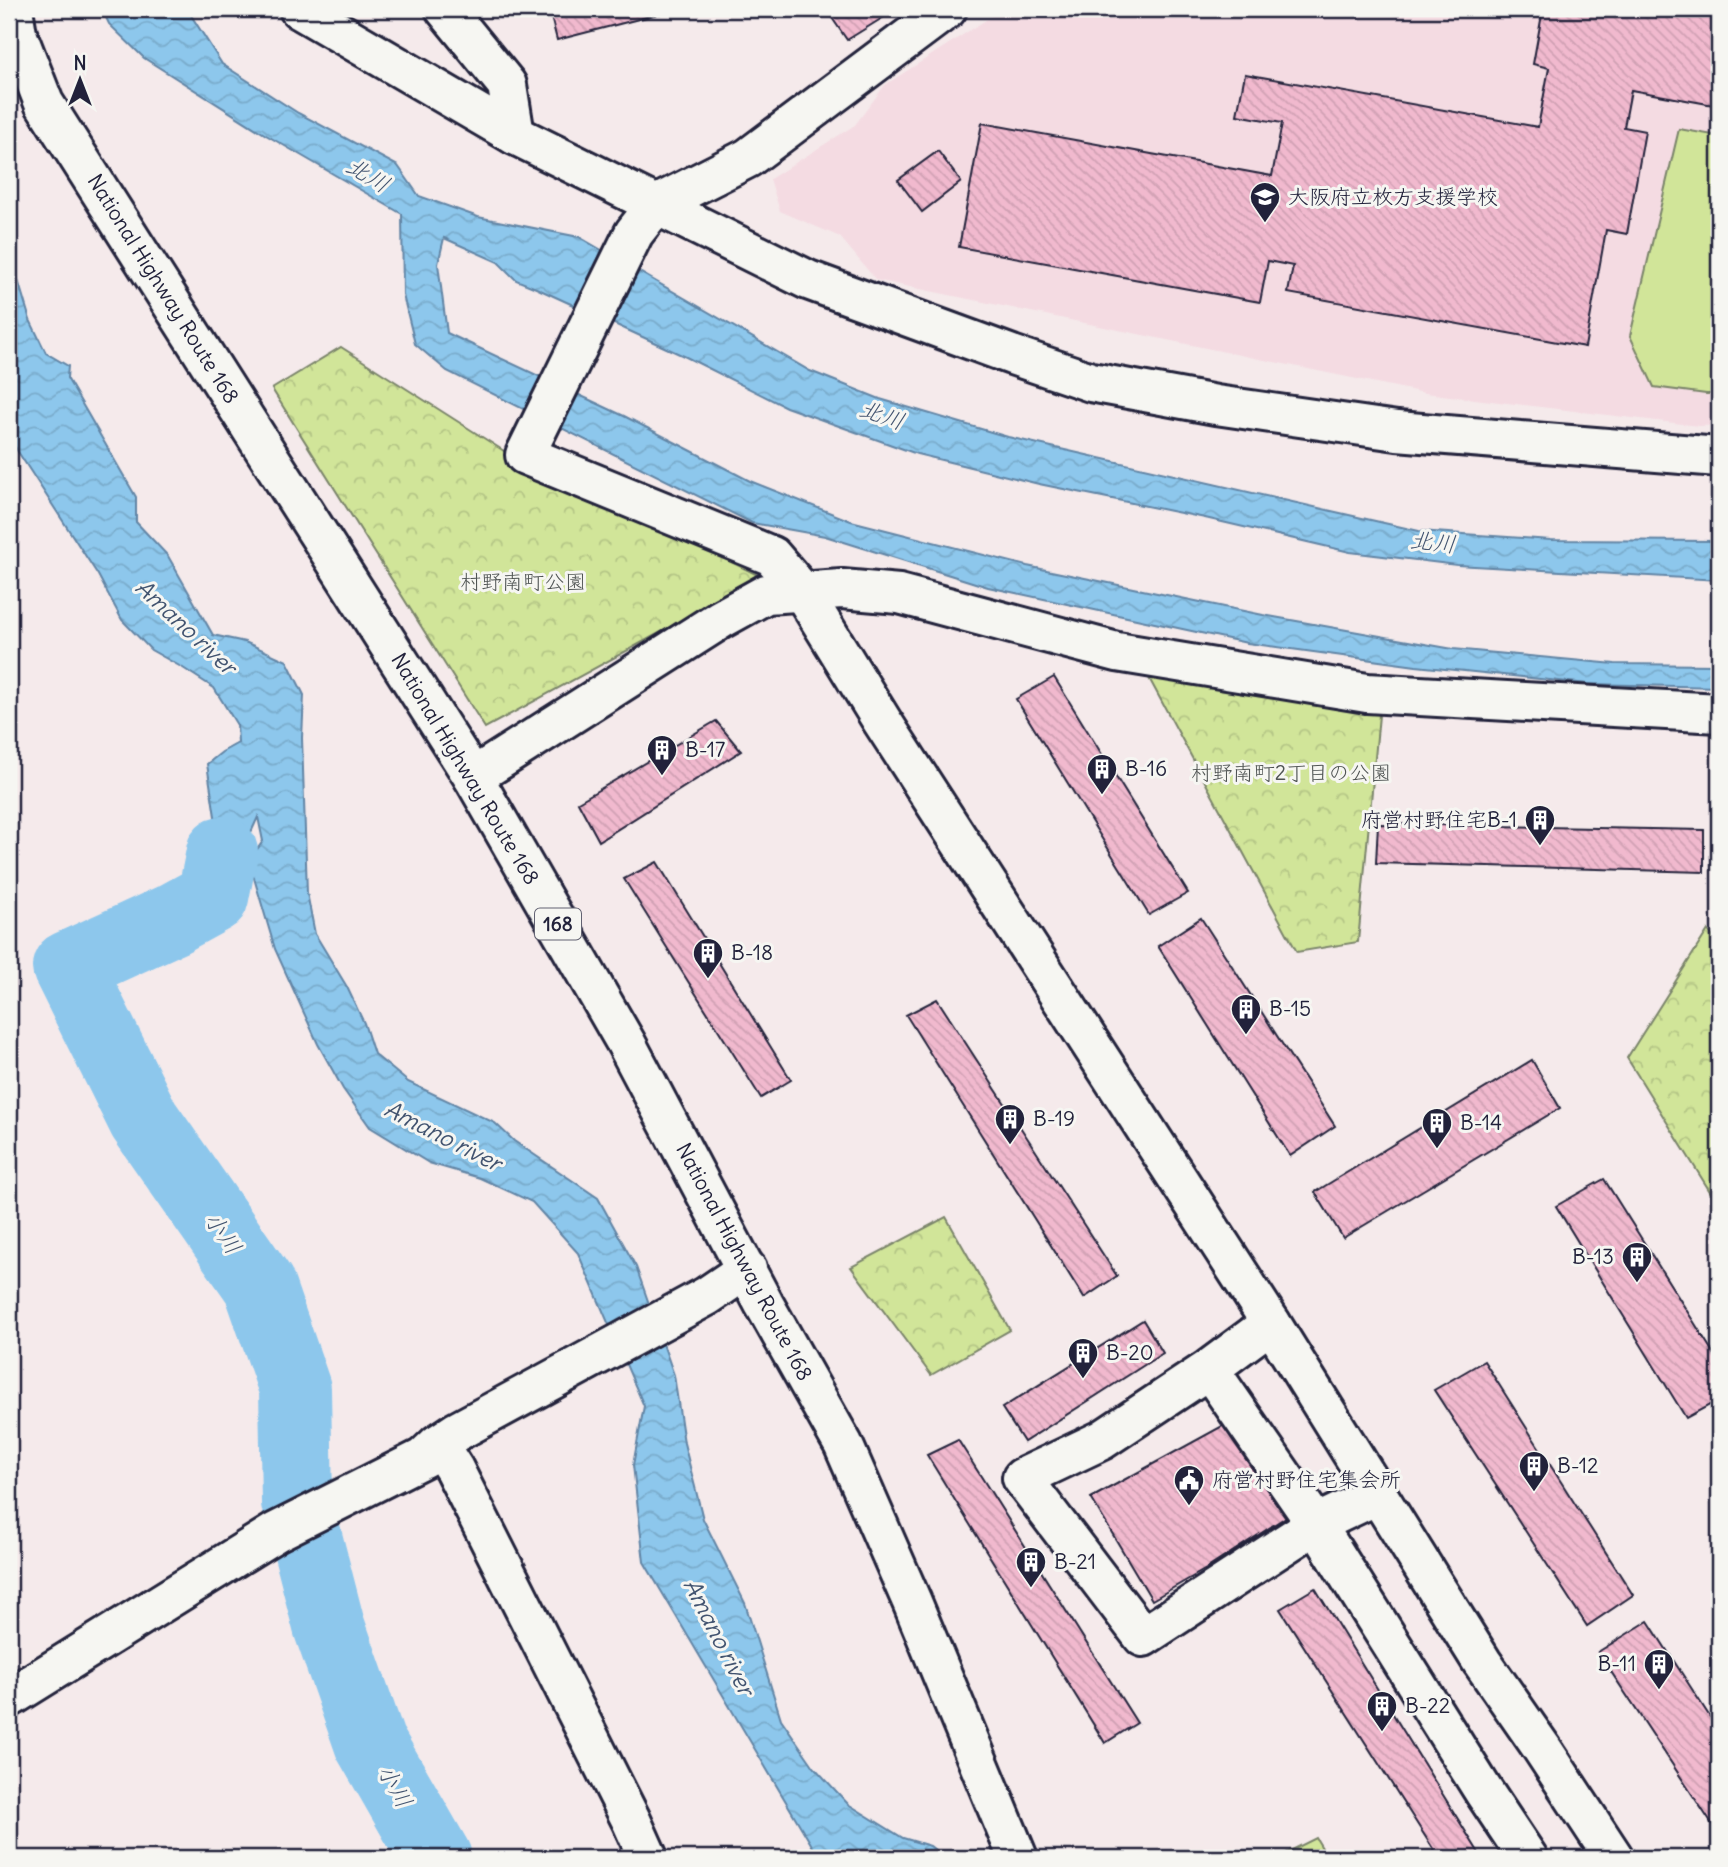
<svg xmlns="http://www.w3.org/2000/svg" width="1728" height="1867" viewBox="0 0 1728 1867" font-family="Delius,'Klee One',sans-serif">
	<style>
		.built { fill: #f4dbe2 }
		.green { fill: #d1e599; stroke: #7a846a; stroke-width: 2 }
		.park { fill: url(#park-crowns); stroke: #7a846a; stroke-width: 2 }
		.water { fill: url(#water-waves); stroke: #6285a5; stroke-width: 2 }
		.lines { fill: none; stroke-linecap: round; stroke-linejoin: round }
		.river { stroke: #8dc7ec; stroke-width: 72 }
		.building { fill: url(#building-back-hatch); stroke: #22223b; stroke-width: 2 }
		.minor-casing { stroke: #22223b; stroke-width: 44 }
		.tertiary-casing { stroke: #22223b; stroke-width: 44 }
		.trunk-casing { stroke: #22223b; stroke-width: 44 }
		.minor { stroke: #f6f6f2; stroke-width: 38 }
		.tertiary { stroke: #f6f6f2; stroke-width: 38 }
		.trunk { stroke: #f6f6f2; stroke-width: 38 }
		.labels { text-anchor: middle; stroke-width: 6; stroke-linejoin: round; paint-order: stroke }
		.shield { fill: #f6f6f2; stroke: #626272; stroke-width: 2 }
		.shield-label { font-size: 19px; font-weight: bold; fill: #22223b }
		.poi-label { font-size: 21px; fill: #22223b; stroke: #f6f6f2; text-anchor: start }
		.street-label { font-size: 21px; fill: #22223b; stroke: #f6f6f2 }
		.park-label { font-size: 21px; fill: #4e5352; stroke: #f6f6f2 }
		.water-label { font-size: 23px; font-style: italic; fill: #425470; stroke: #f6f6f2 }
	</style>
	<defs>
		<pattern id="park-crowns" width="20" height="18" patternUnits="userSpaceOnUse" patternTransform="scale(1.75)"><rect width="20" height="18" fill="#d1e599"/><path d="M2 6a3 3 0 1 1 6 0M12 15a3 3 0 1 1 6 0" fill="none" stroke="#b3c485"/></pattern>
		<pattern id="water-waves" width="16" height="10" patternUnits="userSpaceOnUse" patternTransform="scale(1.75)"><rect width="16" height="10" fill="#8dc7ec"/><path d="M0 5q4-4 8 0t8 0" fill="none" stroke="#79abcb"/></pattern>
		<pattern id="building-back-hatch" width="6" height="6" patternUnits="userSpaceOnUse" patternTransform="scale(1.75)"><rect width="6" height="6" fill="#f1b9ce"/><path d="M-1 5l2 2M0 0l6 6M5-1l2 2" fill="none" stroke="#ce9fb2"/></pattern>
	</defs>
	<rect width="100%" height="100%" fill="#f5eaeb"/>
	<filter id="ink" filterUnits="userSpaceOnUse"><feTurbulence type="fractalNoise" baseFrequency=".0143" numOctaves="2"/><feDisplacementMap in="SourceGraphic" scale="14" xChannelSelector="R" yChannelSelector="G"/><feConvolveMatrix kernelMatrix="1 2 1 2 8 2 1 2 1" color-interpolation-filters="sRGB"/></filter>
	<g filter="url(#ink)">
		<!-- built -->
		<path class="built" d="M 1003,9 L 1719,9 L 1719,425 L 1699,426 L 1425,393 L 876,280 L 840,237 L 780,211 L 770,179 L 855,125 L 885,85 Z"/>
		<!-- green -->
		<path class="green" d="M 1679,129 L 1719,136 L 1719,394 L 1706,394 L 1654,387 L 1630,336 Z"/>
		<!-- park -->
		<g class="park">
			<path d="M 341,347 L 504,451 L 762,577 L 485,728 L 272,389 Z"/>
			<path d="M 1143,667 L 1380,704 L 1358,942 L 1297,952 Z"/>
			<path d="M 1708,930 L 1719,946 L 1719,1206 L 1627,1058 Z"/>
			<path d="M 946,1217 L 1010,1330 L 931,1375 L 851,1267 Z"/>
			<path d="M 1316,1838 L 1328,1858 L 1276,1858 Z"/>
		</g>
		<!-- water -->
		<g class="water">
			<path d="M 102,9 L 187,9 L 222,64 L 298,113 L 398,166 L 419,196 L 478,217 L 579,237 L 810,371 L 880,399 L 1008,437 L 1419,531 L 1551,540 L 1719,541 L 1719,580 L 1457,565 L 1350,552 L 1205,518 L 1039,484 L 917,454 L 786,407 L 686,357 L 536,288 L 516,280 L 498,262 L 444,238 L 438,264 L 447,333 L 624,416 L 750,481 L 851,521 L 1027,566 L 1263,615 L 1453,649 L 1615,664 L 1719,665 L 1719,687 L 1588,684 L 1416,666 L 1247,643 L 988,587 L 825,536 L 752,523 L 447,371 L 415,344 L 403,295 L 402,214 L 266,135 L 144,58 L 109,24 Z"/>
			<path d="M 9,250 L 30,320 L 46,353 L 68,366 L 67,378 L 136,497 L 136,522 L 168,556 L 213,635 L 245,642 L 287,661 L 304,695 L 302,738 L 307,893 L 315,934 L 347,987 L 364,1023 L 374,1054 L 408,1082 L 495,1123 L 514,1141 L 598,1198 L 636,1267 L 674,1375 L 684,1443 L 703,1519 L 745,1603 L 781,1719 L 814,1767 L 848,1804 L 903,1838 L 930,1846 L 945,1858 L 822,1858 L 814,1849 L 644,1562 L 633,1465 L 644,1406 L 578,1253 L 532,1202 L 480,1178 L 429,1163 L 370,1127 L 343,1089 L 318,1044 L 275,949 L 249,861 L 263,841 L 258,817 L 247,841 L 231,903 L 171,932 L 159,913 L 202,890 L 218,836 L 207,764 L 222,752 L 238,743 L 237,725 L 214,688 L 183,668 L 151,650 L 122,620 L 98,575 L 9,438 Z"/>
		</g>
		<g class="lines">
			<!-- river -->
			<path class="river" d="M 222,852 L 213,897 L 173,919 L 68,967 L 144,1120 L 259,1285 L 295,1389 L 297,1502 L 329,1626 L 370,1743 L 436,1858"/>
		</g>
		<!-- building -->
		<g class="building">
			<path d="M 549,9 L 665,9 L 666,12 L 557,40 Z"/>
			<path d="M 826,9 L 879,9 L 884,17 L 847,40 Z"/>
			<path d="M 1543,9 L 1719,9 L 1719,106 L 1631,90 L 1624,127 L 1645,131 L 1627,234 L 1606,230 L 1585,347 L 1288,293 L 1293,266 L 1268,261 L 1260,302 L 959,247 L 982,123 L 1272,176 L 1282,123 L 1237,115 L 1245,74 L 1538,127 L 1549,68 L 1533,64 Z"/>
			<path d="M 938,151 L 961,182 L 922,212 L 898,180 Z"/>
			<path d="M 1054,677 L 1188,893 L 1149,915 L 1016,699 Z"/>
			<path d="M 716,721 L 741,751 L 599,841 L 578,802 Z"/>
			<path d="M 1378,824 L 1704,830 L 1704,872 L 1376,863 Z"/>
			<path d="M 657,862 L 791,1080 L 761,1098 L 624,879 Z"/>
			<path d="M 1201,918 L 1335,1126 L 1290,1156 L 1158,946 Z"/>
			<path d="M 937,999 L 1117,1276 L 1084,1298 L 906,1015 Z"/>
			<path d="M 1532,1060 L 1560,1108 L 1343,1238 L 1315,1192 Z"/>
			<path d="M 1604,1179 L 1719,1362 L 1719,1400 L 1686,1418 L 1556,1206 Z"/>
			<path d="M 1143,1320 L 1163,1353 L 1024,1442 L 1002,1408 Z"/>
			<path d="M 1484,1361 L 1633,1595 L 1587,1626 L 1434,1390 Z"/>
			<path d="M 1226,1424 L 1289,1515 L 1206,1569 L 1152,1600 L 1091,1498 Z"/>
			<path d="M 958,1440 L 1137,1723 L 1105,1743 L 927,1455 Z"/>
			<path d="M 1315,1588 L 1482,1858 L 1439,1858 L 1280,1609 Z"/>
			<path d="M 1648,1621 L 1719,1731 L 1719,1835 L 1598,1652 Z"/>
		</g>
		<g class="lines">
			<!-- minor casing -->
			<g class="minor-casing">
				<g id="minor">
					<path d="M 299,9 L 515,135 L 808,280 L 1012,355 L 1091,382 L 1216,405 L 1397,431 L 1719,457"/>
					<path d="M 445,9 L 507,85 L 515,135"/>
					<path d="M 802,591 L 772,556 L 525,455 L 634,233 L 656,205 L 748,158 L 947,9"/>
					<path d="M 473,777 L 721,619 L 766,594 L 842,589 L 899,594 L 1117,652 L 1367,693 L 1719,713"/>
					<path d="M 1209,1369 L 1316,1524 L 1143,1637 L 1022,1478 L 1102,1440 L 1209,1369 L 1271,1323"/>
					<path d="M 438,1444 L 454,1469 L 631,1820 L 648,1858"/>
					<path d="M 1377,1495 L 1316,1524 L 1484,1792 L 1528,1858"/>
					<path d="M 9,1698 L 276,1532 L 423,1458 L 438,1444 L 456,1432 L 707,1296 L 747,1269"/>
				</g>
			</g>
			<!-- tertiary casing -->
			<g class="tertiary-casing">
				<path id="tertiary" d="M 802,591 L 882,721 L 1271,1323 L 1482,1662 L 1541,1747 L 1614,1858"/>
			</g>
			<!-- trunk casing -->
			<g class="trunk-casing">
				<path id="trunk" d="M 13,9 L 17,34 L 44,103 L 473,777 L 626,1043 L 764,1304 L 843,1444 L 912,1602 L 1018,1858"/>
			</g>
			<!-- minor -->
			<use href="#minor" class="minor"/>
			<!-- tertiary -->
			<use href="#tertiary" class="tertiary"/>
			<!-- trunk -->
			<use href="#trunk" class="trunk"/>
		</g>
	</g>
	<!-- icons -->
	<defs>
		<g id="school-pin" transform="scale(1.575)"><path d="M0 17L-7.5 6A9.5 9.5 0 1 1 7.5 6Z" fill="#22223b" stroke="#f6f6f2"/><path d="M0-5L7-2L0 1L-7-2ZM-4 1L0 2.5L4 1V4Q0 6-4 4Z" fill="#fff"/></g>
		<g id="building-pin" transform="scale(1.575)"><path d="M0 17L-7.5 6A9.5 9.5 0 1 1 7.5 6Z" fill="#22223b" stroke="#f6f6f2"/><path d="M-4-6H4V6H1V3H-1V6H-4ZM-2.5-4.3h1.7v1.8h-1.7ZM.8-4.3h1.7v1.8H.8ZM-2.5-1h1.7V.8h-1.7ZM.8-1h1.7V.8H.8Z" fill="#fff"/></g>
		<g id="civic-pin" transform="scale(1.575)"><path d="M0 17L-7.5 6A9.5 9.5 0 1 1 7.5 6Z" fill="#22223b" stroke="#f6f6f2"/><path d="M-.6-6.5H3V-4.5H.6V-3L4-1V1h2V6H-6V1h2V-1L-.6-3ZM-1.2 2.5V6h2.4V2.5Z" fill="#fff"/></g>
	</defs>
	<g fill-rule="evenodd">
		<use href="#school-pin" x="1265" y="197"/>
		<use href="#building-pin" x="662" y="750"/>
		<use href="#building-pin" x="1102" y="769"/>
		<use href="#building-pin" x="1540" y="820"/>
		<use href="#building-pin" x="708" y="953"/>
		<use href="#building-pin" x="1246" y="1009"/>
		<use href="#building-pin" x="1010" y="1119"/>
		<use href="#building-pin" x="1437" y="1123"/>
		<use href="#building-pin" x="1637" y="1257"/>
		<use href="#building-pin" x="1083" y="1353"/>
		<use href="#building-pin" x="1534" y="1466"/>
		<use href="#civic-pin" x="1189" y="1480"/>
		<use href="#building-pin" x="1031" y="1562"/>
		<use href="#building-pin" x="1659" y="1664"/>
		<use href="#building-pin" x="1382" y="1706"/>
	</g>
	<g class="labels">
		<!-- shield labels -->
		<rect class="shield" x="535" y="908.5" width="46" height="31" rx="5"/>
		<g class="shield-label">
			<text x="558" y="931">168</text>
		</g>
		<!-- poi labels -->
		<g class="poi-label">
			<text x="1288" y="204">大阪府立枚方支援学校</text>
			<text x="685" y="757">B-17</text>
			<text x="1125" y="776">B-16</text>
			<text x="1517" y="827" text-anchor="end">府営村野住宅B-1</text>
			<text x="731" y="960">B-18</text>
			<text x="1269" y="1016">B-15</text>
			<text x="1033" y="1126">B-19</text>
			<text x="1460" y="1130">B-14</text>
			<text x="1614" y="1264" text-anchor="end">B-13</text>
			<text x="1106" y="1360">B-20</text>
			<text x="1557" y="1473">B-12</text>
			<text x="1212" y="1487">府営村野住宅集会所</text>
			<text x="1054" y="1569">B-21</text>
			<text x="1636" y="1671" text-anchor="end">B-11</text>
			<text x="1405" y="1713">B-22</text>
		</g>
		<!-- street labels -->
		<g class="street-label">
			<text transform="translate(163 289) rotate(58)" y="7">National Highway Route 168</text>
			<text transform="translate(465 769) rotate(59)" y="7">National Highway Route 168</text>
			<text transform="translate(744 1262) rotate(62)" y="7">National Highway Route 168</text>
		</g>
		<!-- park labels -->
		<g class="park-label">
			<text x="523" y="589">村野南町公園</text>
			<text x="1291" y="780">村野南町2丁目の公園</text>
		</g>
		<!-- water labels -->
		<g class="water-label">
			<text transform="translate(368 175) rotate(31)" y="8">北川</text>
			<text transform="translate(882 415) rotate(19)" y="8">北川</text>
			<text transform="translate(1433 542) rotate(6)" y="8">北川</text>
			<text transform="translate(186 627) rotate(43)" y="8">Amano river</text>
			<text transform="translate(443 1136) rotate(27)" y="8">Amano river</text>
			<text transform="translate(223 1233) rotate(55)" y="8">小川</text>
			<text transform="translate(719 1637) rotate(63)" y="8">Amano river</text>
			<text transform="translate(395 1786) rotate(60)" y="8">小川</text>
		</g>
	</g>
	<!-- margin -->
	<rect width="1728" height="1867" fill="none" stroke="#f6f6f2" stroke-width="35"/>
	<rect x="18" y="18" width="1693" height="1832" fill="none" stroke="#22223b" stroke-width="2.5" filter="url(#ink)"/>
	<!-- north arrow -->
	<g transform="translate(80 80)" stroke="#f6f6f2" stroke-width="5" paint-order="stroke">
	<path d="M0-5L12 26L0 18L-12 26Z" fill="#22223b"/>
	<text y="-10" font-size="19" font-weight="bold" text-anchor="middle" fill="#22223b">N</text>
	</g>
</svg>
